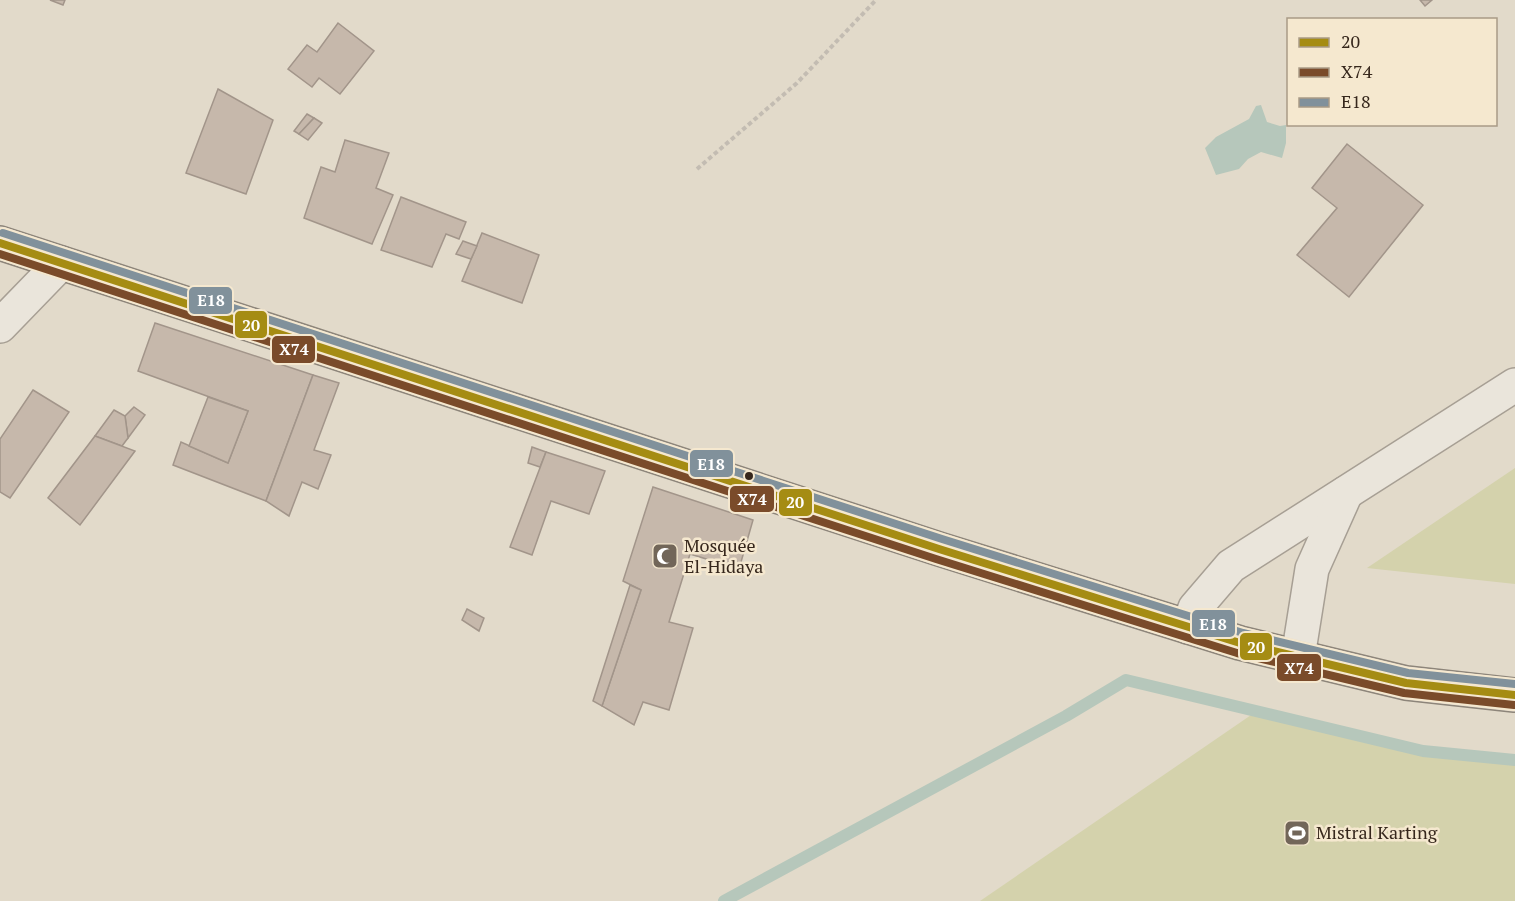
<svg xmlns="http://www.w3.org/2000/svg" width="1515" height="901" viewBox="0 0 1515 901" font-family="'PT Serif',serif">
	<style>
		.green { fill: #d4d2ac }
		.water { fill: #b6c7bb }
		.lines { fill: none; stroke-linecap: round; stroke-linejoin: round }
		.stream { stroke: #b6c7bb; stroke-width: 12 }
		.building { fill: #c6b8ab; stroke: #a2958a; stroke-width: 1.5 }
		.street-casing { stroke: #a79f94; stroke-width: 36 }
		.primary-casing { stroke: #8d857a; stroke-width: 36 }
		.path { stroke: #c3bcb2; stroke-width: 4; stroke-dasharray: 4.5 3; stroke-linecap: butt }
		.street { stroke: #eae5db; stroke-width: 33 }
		.primary { stroke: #e2dacd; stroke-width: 33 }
		.bus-1-casing { stroke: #f5e8cf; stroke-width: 12 }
		.bus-2-casing { stroke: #f5e8cf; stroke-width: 12 }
		.bus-3-casing { stroke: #f5e8cf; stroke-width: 12 }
		.bus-1 { stroke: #a58c13; stroke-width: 8 }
		.bus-2 { stroke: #7a4b2a; stroke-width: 8 }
		.bus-3 { stroke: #81919b; stroke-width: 8 }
		.bus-dot { fill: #36271c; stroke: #f5e8cf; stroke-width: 2 }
		.labels { text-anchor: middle; stroke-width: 5; stroke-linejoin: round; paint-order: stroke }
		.poi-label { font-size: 18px; fill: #36271c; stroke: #f5e8cf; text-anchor: start }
		.line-badge { stroke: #f5e8cf; stroke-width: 2 }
		.badge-label { font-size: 16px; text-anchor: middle; font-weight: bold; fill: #fff }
	</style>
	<rect width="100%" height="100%" fill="#e2daca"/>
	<!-- green -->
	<g class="green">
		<path d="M 1515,468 L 1515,584 L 1367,568 Z"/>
		<path d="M 1254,713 L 1515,765 L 1515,901 L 980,901 Z"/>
	</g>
	<!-- water -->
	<path class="water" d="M 1261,105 L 1267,122 L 1280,126 L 1286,125 L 1286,143 L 1282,158 L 1261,152 L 1248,159 L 1239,169 L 1216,175 L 1205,148 L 1216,137 L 1249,119 L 1256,106 Z"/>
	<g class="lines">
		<!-- stream -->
		<path class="stream" d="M 724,901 L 1066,716 L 1126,680 L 1423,751 L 1515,760"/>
	</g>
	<!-- building -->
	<g class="building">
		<path d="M 50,0 L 65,0 L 63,5 Z"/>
		<path d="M 1420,0 L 1432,0 L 1425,6 Z"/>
		<path d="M 338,23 L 374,51 L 340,94 L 319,78 L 312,87 L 288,69 L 307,45 L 317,52 Z"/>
		<path d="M 218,89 L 273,120 L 246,194 L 186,173 Z"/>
		<path d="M 307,114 L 314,118 L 299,134 L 294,131 Z"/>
		<path d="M 314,118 L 322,123 L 308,140 L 299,134 Z"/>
		<path d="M 345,140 L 389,153 L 376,188 L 393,195 L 372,244 L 304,218 L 321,167 L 335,172 Z"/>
		<path d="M 1347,144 L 1423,205 L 1349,297 L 1297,255 L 1337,208 L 1312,188 Z"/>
		<path d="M 401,197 L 466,222 L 459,239 L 446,234 L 432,267 L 381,250 Z"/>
		<path d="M 482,233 L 539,255 L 522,303 L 462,281 Z"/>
		<path d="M 463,241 L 477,246 L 471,259 L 456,254 Z"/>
		<path d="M 155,323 L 313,375 L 266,501 L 173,465 L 181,442 L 228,463 L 248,411 L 138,371 Z"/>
		<path d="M 313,375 L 339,383 L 314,450 L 331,455 L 318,489 L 302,482 L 289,516 L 266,501 Z"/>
		<path d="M 33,390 L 69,412 L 10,498 L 0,492 L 0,439 Z"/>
		<path d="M 208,397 L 248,411 L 228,463 L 189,446 Z"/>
		<path d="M 134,407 L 145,415 L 128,438 L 125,416 Z"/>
		<path d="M 114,410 L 125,416 L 128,438 L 122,446 L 95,436 Z"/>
		<path d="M 95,436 L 135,451 L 80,525 L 48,498 Z"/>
		<path d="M 532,447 L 546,452 L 540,467 L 528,463 Z"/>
		<path d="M 546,452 L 605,471 L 589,514 L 551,501 L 532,555 L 510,547 Z"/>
		<path d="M 653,487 L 753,520 L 739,569 L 690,554 L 669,622 L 693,628 L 669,710 L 643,702 L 634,725 L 602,706 L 641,590 L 623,581 Z"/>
		<path d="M 630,585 L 641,590 L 602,706 L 593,701 Z"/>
		<path d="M 467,609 L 484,618 L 479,631 L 462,620 Z"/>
	</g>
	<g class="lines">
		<!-- street casing -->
		<g class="street-casing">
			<g id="street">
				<path d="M 0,326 L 61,263"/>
				<path d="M 1188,627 L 1195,608 L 1231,566 L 1515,385"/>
				<path d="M 1298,657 L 1312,569 L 1346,493"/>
			</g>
		</g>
		<!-- primary casing -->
		<g class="primary-casing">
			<path id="primary" d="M 0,243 L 939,549 L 1240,643 L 1406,683 L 1515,695"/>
		</g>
		<!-- path -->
		<path class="path" d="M 697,169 L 797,83 L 876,0"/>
		<!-- street -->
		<use href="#street" class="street"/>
		<!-- primary -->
		<use href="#primary" class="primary"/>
		<!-- bus-1 casing -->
		<g class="bus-1-casing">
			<path id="bus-1" d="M 0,243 L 939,549 L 1240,643 L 1406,683 L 1515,695"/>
		</g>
		<!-- bus-2 casing -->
		<g class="bus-2-casing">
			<path id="bus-2" d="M 0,254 L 936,559 L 1237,653 L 1404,693 L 1514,705"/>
		</g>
		<!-- bus-3 casing -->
		<g class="bus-3-casing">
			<path id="bus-3" d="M 3,233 L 942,539 L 1243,633 L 1408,673 L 1515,684"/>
		</g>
		<!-- bus-1 -->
		<use href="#bus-1" class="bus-1"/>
		<!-- bus-2 -->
		<use href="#bus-2" class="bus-2"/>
		<!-- bus-3 -->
		<use href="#bus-3" class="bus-3"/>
	</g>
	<!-- icons -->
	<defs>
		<g id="mosque-square" transform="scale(1.35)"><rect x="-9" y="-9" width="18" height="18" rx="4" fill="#726659" stroke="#f5e8cf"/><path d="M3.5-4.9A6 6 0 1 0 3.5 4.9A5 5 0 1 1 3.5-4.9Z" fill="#fff"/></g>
		<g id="stadium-square" transform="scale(1.35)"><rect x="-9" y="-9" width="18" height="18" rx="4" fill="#726659" stroke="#f5e8cf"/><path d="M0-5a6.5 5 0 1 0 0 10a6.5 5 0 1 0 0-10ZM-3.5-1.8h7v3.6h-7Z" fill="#fff"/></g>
	</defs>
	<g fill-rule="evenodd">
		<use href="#mosque-square" x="665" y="556"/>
		<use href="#stadium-square" x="1297" y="833"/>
	</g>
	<!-- markers -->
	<circle class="bus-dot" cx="749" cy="476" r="5"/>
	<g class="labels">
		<!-- poi labels -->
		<g class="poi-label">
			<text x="684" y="552">Mosquée<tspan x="684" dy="21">El-Hidaya</tspan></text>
			<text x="1316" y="839">Mistral Karting</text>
		</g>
	</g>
	<g class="line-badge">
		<rect x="188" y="286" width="45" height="29" rx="6" fill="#81919b"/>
		<rect x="234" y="310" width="34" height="29" rx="6" fill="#a58c13"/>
		<rect x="271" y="335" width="45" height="29" rx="6" fill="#7a4b2a"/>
		<rect x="689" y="449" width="45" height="29" rx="6" fill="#81919b"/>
		<rect x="729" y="485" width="46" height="28" rx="6" fill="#7a4b2a"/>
		<rect x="778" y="488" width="35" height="29" rx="6" fill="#a58c13"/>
		<rect x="1191" y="609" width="45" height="29" rx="6" fill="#81919b"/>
		<rect x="1239" y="632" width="34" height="29" rx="6" fill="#a58c13"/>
		<rect x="1276" y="653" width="46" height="29" rx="6" fill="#7a4b2a"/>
	</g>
	<g class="badge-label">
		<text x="211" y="306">E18</text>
		<text x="251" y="331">20</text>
		<text x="294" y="355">X74</text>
		<text x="711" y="470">E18</text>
		<text x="752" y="505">X74</text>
		<text x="795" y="508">20</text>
		<text x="1213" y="630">E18</text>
		<text x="1256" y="653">20</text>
		<text x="1299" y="674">X74</text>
	</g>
	<!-- legend -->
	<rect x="1287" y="18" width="210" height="108" fill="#f5e8cf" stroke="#a99b87" stroke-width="1.5"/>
	<rect x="1299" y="38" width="30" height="9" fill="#a58c13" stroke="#a99b87" stroke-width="1.5"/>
	<text x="1341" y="48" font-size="18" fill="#36271c">20</text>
	<rect x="1299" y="68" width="30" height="9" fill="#7a4b2a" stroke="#a99b87" stroke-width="1.5"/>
	<text x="1341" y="78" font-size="18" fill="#36271c">X74</text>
	<rect x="1299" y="98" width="30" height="9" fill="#81919b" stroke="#a99b87" stroke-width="1.5"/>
	<text x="1341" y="108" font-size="18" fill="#36271c">E18</text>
</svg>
